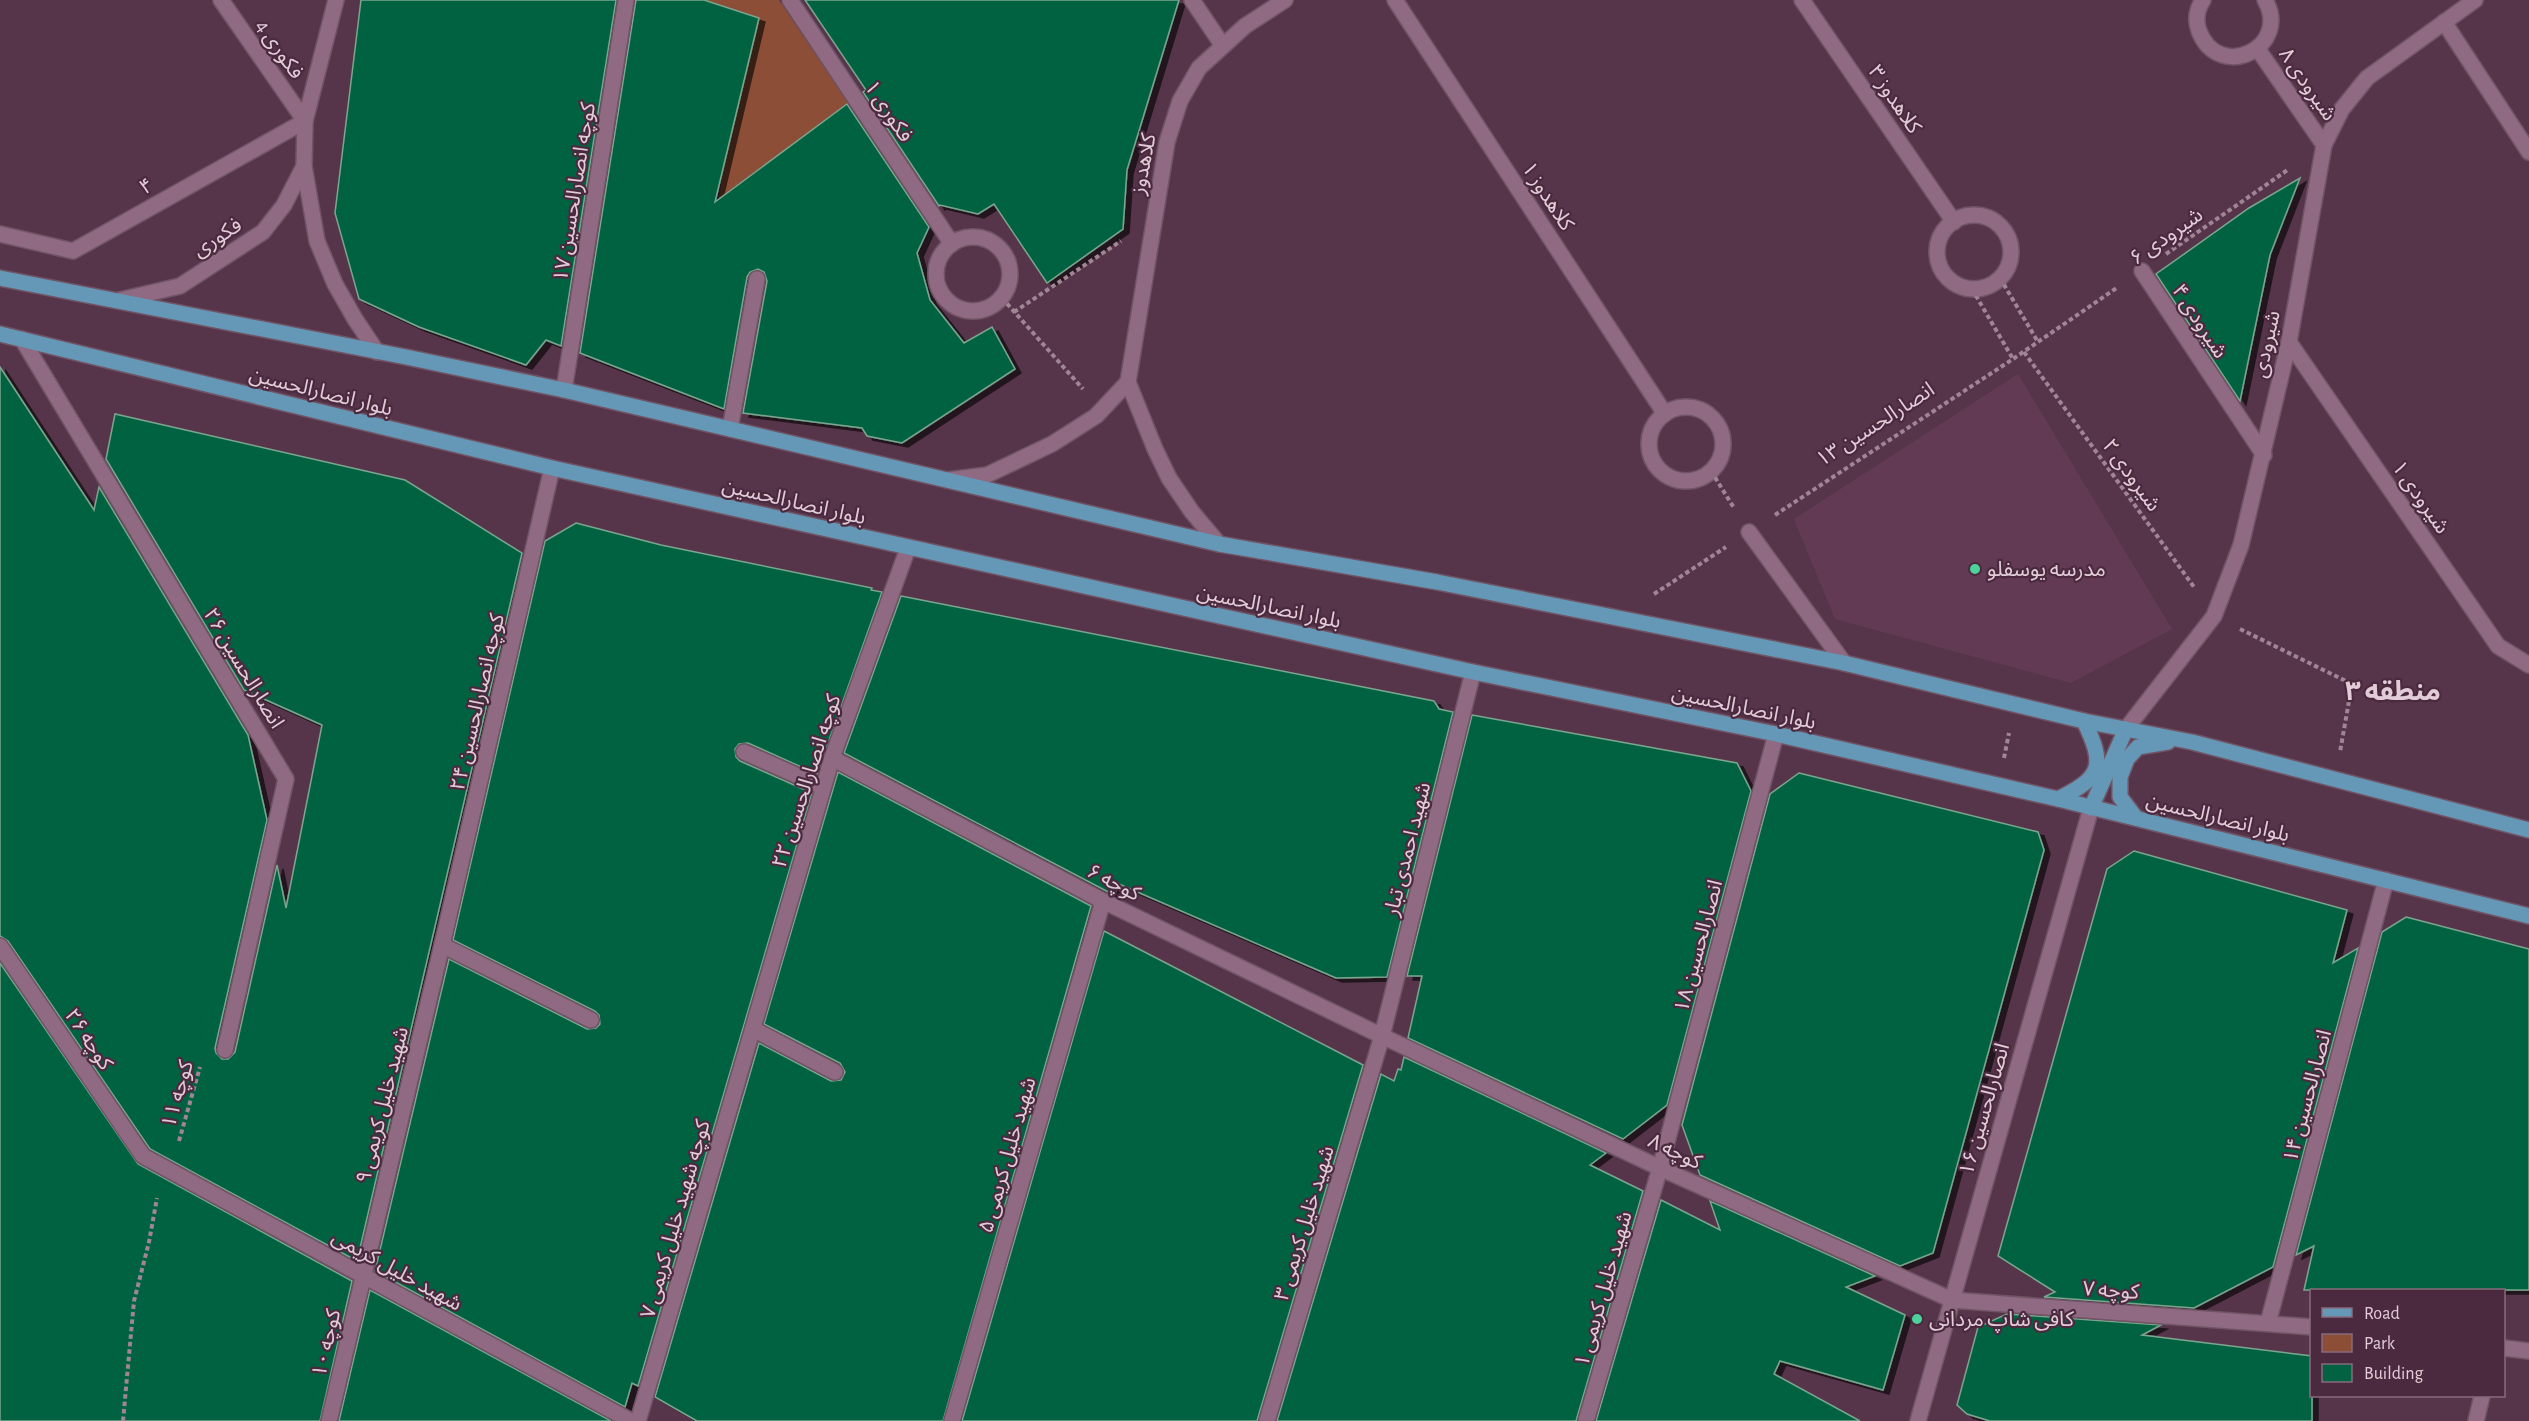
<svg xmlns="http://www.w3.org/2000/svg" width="2529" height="1421" viewBox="0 0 2529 1421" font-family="'Alegreya Sans','Noto Sans Arabic',sans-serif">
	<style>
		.built { fill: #633a54 }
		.green { fill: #8c4e36 }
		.building { fill: #036241; stroke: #7aa68f; stroke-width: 1.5; filter: url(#shadow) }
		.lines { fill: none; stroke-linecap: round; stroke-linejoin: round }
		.minor-casing { stroke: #705466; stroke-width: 18 }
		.major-casing { stroke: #705466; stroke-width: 18 }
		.path { stroke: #a08595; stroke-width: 4; stroke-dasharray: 4.5 3; stroke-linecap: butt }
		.minor { stroke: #906a82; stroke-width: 15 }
		.major { stroke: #6498b6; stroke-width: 15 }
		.poi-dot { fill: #4dd39a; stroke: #4b2a3f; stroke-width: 2 }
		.labels { text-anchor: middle; stroke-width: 4.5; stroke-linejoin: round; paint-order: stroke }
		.street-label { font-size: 21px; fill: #e1ccd8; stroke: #4b2a3f }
		.poi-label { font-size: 21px; fill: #e1ccd8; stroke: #4b2a3f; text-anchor: start }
		.district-label { font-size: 27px; font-weight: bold; fill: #e1ccd8; stroke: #4b2a3f }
	</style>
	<defs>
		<filter id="shadow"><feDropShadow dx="6" dy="4" stdDeviation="0" flood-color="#0009"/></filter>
	</defs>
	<rect width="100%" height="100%" fill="#56354a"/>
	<!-- built -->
	<path class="built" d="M 2018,374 L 2172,629 L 2071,683 L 1835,619 L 1794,519 Z"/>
	<!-- green -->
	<path class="green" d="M 704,0 L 779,0 L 848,103 L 719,199 L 723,168 L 759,18 Z"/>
	<!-- building -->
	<g class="building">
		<path d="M 361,0 L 616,0 L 561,346 L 546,340 L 526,365 L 419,327 L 359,299 L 335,213 Z"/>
		<path d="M 636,0 L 704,0 L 759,18 L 715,202 L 847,104 L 929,227 L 917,253 L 930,300 L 964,343 L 992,327 L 1015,369 L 902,443 L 867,436 L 862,428 L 743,413 L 767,281 L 764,272 L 758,269 L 750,272 L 747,277 L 724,409 L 580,353 Z"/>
		<path d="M 805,0 L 1179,0 L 1127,170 L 1123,229 L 1047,283 L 994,204 L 978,214 L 940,205 L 939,206 L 863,92 L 866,90 Z"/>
		<path d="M 2300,178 L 2270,255 L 2240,401 L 2156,274 L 2249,208 Z"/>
		<path d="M 0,367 L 94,510 L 99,487 L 248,735 L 267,820 L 215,1048 L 216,1053 L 222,1059 L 228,1059 L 235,1052 L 277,865 L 286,908 L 322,725 L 244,690 L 106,459 L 115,414 L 405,480 L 522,553 L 357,1261 L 150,1149 L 8,941 L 0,936 Z"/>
		<path d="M 576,523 L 661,545 L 872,588 L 871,590 L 882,592 L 817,774 L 748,743 L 739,744 L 735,749 L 736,757 L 740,761 L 812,793 L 638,1386 L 632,1383 L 625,1407 L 375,1271 L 449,959 L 587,1029 L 596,1028 L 600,1024 L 599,1015 L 595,1011 L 453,940 L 545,541 Z"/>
		<path d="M 901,596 L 1434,701 L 1439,709 L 1453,712 L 1387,977 L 1336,978 L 1119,884 L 1114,895 L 844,753 Z"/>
		<path d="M 1472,715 L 1737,763 L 1751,791 L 1667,1105 L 1623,1139 L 1408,1038 L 1422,976 L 1407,976 Z"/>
		<path d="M 838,772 L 1091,906 L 943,1421 L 697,1421 L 655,1397 L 759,1043 L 831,1081 L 841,1080 L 845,1072 L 840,1063 L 764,1024 Z"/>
		<path d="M 1799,773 L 2038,832 L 2044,850 L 1933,1253 L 1900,1266 L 1700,1175 L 1682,1125 L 1770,794 Z"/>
		<path d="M 2134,851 L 2347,910 L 2333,963 L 2358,948 L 2273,1267 L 2194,1308 L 2044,1297 L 2055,1292 L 1998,1256 L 2107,869 Z"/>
		<path d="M 2406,917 L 2529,949 L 2529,1290 L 2304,1290 L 2314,1246 L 2296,1255 L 2382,932 Z"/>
		<path d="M 1104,931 L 1363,1065 L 1257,1421 L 962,1421 Z"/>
		<path d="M 0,963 L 138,1164 L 352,1281 L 320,1421 L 0,1421 Z"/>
		<path d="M 1404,1057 L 1606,1153 L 1590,1165 L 1643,1191 L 1576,1421 L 1277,1421 L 1381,1074 L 1394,1081 L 1398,1069 L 1401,1070 Z"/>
		<path d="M 1661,1200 L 1720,1230 L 1710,1201 L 1875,1276 L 1846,1287 L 1905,1315 L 1883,1390 L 1780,1361 L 1774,1374 L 1860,1421 L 1596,1421 Z"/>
		<path d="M 370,1290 L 611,1421 L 339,1421 Z"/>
		<path d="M 2007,1314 L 2161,1325 L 2142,1335 L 2312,1356 L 2312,1421 L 1990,1421 L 1967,1414 L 1957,1405 L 1978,1327 Z"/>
	</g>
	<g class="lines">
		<!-- minor casing -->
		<g class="minor-casing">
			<g id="minor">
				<path d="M 336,0 L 305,121 L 304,166 L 317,241 L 335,284 L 355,319 L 377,352"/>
				<path d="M 790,0 L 952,244"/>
				<path d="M 1192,0 L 1223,46"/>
				<path d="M 1395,0 L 1665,414"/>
				<path d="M 1802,0 L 1954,222"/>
				<path d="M 2203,0 C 2197,9 2195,20 2199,31 C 2219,83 2292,47 2265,0"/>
				<path d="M 2444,22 L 2529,152"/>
				<path d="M 2257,48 L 2324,145"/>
				<circle cx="1974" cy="252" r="37"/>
				<path d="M 0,234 L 73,251 L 305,121 L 221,0"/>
				<circle cx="973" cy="274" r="37"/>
				<path d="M 2142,271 L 2264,455"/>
				<path d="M 120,300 L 180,286 L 263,232 L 284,205 L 304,166"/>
				<path d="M 22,339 L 286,779 L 225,1050"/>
				<path d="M 2289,342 L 2498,646 L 2529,665"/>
				<path d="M 564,390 L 626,0"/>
				<circle cx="1686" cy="444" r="37"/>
				<path d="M 730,429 L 757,279"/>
				<path d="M 948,480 L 987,475 L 1052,444 L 1096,416 L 1128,382"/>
				<path d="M 1749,532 L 1844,663"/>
				<path d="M 1219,544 L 1192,512 L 1169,478 L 1155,449 L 1128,382 L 1167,142 L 1180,101 L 1199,68 L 1245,26 L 1285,0"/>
				<path d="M 2126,729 L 2214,616 L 2241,545 L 2289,342 L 2324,145 L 2342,109 L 2367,78 L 2475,0"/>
				<path d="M 744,752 L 823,787"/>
				<path d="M 832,758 L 1103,901 L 1382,1036 L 1660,1168 L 1952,1300 L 2312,1327"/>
				<path d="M 442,945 L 591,1020"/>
				<path d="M 0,946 L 143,1156 L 631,1421"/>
				<path d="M 753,1029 L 835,1072"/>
				<path d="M 2268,1323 L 2386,880"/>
				<path d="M 2504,1348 L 2529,1351"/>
				<path d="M 329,1421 L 442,945 L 552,468"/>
				<path d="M 638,1421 L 832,758 L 908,548"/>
				<path d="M 952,1421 L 1103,901"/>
				<path d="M 1267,1421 L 1382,1036 L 1473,672"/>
				<path d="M 1586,1421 L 1660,1168 L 1776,734"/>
				<path d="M 1918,1421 L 2091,808"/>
				<path d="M 2476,1421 L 2482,1396"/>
			</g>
		</g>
		<!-- major casing -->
		<g class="major-casing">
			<g id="major">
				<path d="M 0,278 L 406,357 L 564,390 L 1219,544 L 1437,582 L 1844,663 L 2084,721 L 2192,742 L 2529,830"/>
				<path d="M 0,334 L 552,468 L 1473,672 L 1776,734 L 2058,799 L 2529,916"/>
				<path d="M 2058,799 C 2103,777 2105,765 2084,721"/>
				<path d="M 2091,808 L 2126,729"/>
				<path d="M 2136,818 L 2120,797 L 2120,777 L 2127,759 L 2138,747 L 2168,742"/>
			</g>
		</g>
		<!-- path -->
		<g class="path">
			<path d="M 2166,254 L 2289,169"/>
			<path d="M 2000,278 L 2038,342"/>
			<path d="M 1972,289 L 2013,359"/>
			<path d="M 1002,298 L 1083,389"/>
			<path d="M 1014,312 L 1121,241"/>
			<path d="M 2024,352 L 2194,587"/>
			<path d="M 1711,471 L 1734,508"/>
			<path d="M 1775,515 L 2013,359 L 2118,287"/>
			<path d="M 1654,594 L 1726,547"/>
			<path d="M 2240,629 L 2352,684 L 2340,752"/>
			<path d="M 2004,758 L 2009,733"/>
			<path d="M 179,1141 L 200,1067"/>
			<path d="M 123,1421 L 134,1301 L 149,1242 L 157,1198"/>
		</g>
		<!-- minor -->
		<use href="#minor" class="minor"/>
		<!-- major -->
		<use href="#major" class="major"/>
	</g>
	<!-- markers -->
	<g class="poi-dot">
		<circle cx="1975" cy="569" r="6"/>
		<circle cx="1917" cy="1319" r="6"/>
	</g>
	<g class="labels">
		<!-- street labels -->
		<g class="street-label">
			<text transform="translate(280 49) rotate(55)" y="7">فکوری 4</text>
			<text transform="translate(2308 84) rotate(55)" y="7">شیرودی ۸</text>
			<text transform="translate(1895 99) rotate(56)" y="7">کلاهدوز ۳</text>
			<text transform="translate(889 111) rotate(56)" y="7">فکوری ۱</text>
			<text transform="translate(1143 164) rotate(-79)" y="7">کلاهدوز</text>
			<text transform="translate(146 186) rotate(-29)" y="7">۴</text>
			<text transform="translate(574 192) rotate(-81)" y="7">کوچه انصارالحسین ۱۷</text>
			<text transform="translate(1548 196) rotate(57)" y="7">کلاهدوز ۱</text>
			<text transform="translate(2166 236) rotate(-35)" y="7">شیرودی ۶</text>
			<text transform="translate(217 237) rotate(-33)" y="7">فکوری</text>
			<text transform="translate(2200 321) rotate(57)" y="7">شیرودی ۴</text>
			<text transform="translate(2266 344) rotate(-78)" y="7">شیرودی</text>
			<text transform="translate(321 391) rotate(14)" y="7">بلوار انصارالحسین</text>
			<text transform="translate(1875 424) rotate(-33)" y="7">انصارالحسین ۱۳</text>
			<text transform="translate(2132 475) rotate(54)" y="7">شیرودی ۲</text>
			<text transform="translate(2421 497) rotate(55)" y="7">شیرودی ۱</text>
			<text transform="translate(794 501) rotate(13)" y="7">بلوار انصارالحسین</text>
			<text transform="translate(1269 606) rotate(12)" y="7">بلوار انصارالحسین</text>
			<text transform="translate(244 668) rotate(59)" y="7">انصارالحسین ۲۶</text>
			<text transform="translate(477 702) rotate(-77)" y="7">کوچه انصارالحسین ۲۴</text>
			<text transform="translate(1744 707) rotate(12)" y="7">بلوار انصارالحسین</text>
			<text transform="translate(806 781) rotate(-72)" y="7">کوچه انصارالحسین ۲۲</text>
			<text transform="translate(2218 817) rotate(14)" y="7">بلوار انصارالحسین</text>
			<text transform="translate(1407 849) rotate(-76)" y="7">شهید احمدی تبار</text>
			<text transform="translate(1114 882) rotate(27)" y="7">کوچه ۶</text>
			<text transform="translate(1698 946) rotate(-75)" y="7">انصارالحسین ۱۸</text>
			<text transform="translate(89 1039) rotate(56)" y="7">کوچه ۲۶</text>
			<text transform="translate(177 1094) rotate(-74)" y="7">کوچه ۱۱</text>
			<text transform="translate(2307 1096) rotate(-75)" y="7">انصارالحسین ۱۴</text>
			<text transform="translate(382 1105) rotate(-76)" y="7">شهید خلیل کریمی ۹</text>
			<text transform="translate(1984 1109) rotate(-74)" y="7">انصارالحسین ۱۶</text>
			<text transform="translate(1675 1151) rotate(25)" y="7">کوچه ۸</text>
			<text transform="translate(1007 1155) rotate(-74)" y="7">شهید خلیل کریمی ۵</text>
			<text transform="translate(675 1219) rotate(-74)" y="7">کوچه شهید خلیل کریمی ۷</text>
			<text transform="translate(1304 1223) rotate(-73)" y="7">شهید خلیل کریمی ۳</text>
			<text transform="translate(397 1270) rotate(29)" y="7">شهید خلیل کریمی</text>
			<text transform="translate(1603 1289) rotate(-74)" y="7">شهید خلیل کریمی ۱</text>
			<text transform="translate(2111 1290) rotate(4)" y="7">کوچه ۷</text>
			<text transform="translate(326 1343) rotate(-77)" y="7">کوچه ۱۰</text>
		</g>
		<!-- poi labels -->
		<g class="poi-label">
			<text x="1987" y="576">مدرسه یوسفلو</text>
			<text x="1929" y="1326">کافى شاپ مردانى</text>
		</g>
		<!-- district labels -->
		<g class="district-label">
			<text x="2393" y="700">منطقه ۳</text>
		</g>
	</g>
	<!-- legend -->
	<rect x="2310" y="1289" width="195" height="108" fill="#4b2a3f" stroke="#876b7c" stroke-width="1.5"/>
	<rect x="2322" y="1308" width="30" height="9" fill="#6498b6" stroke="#876b7c" stroke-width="1.5"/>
	<text x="2364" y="1319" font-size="18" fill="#e1ccd8">Road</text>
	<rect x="2322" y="1334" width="30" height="18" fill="#8c4e36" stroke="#876b7c" stroke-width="1.5"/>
	<text x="2364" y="1349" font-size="18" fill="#e1ccd8">Park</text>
	<rect x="2322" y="1364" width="30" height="18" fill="#036241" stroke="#876b7c" stroke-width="1.5"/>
	<text x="2364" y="1379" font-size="18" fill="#e1ccd8">Building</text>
</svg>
